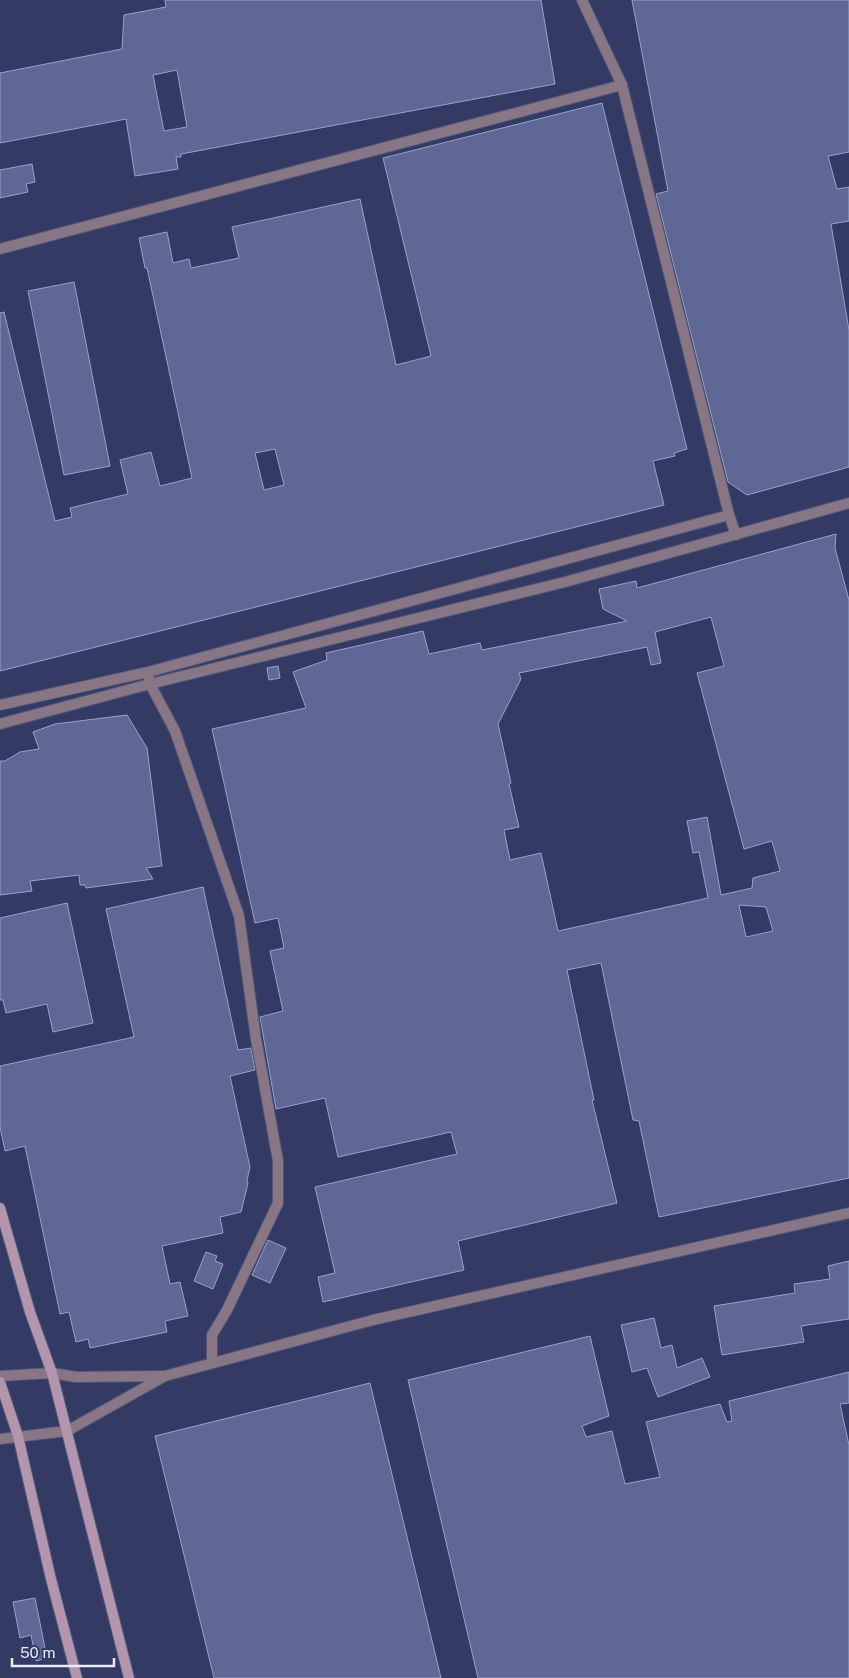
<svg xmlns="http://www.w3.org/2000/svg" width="849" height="1678" viewBox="0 0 849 1678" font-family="'Public Sans',sans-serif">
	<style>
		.building { fill: #5f6894; stroke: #97a2d1; fill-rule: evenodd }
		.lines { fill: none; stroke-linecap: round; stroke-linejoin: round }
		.street-casing { stroke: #50567b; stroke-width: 12 }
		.secondary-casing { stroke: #50567b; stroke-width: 12 }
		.street { stroke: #897685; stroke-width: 10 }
		.secondary { stroke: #b395ac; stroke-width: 10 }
	</style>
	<rect width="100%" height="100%" fill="#333a63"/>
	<!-- building -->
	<g class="building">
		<path d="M 165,0 L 541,0 L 555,84 L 181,154 L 181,157 L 176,157 L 178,169 L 135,176 L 126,119 L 0,143 L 0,73 L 122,49 L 124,15 L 166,7 ZM 177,70 L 187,127 L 164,131 L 153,75 Z"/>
		<path d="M 632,0 L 849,0 L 849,152 L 828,156 L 837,189 L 849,187 L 849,221 L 831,224 L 849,330 L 849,467 L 747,495 L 728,482 L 656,194 L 668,191 Z"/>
		<path d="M 602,103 L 687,449 L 674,453 L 675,456 L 653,461 L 664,505 L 0,671 L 0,313 L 4,312 L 55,521 L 72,517 L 70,508 L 128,494 L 120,460 L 151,452 L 160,486 L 192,478 L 147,268 L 145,268 L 139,238 L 167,232 L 173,263 L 189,259 L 191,268 L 239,258 L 232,227 L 360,199 L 396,365 L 431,356 L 383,158 ZM 275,449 L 284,485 L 264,490 L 255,453 Z"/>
		<path d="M 32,164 L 35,182 L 26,184 L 28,192 L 0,198 L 0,170 Z"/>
		<path d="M 74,282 L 110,466 L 64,475 L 28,291 Z"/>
		<path d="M 836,534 L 835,548 L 849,600 L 849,1178 L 659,1217 L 639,1121 L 633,1120 L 601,963 L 567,970 L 594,1100 L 592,1100 L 617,1203 L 458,1241 L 464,1270 L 323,1302 L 318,1277 L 335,1273 L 315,1187 L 457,1154 L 451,1132 L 338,1157 L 325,1098 L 276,1109 L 260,1017 L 283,1011 L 270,951 L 284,948 L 278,918 L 255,923 L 212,729 L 306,708 L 293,672 L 327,660 L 326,653 L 423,631 L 429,654 L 480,643 L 482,650 L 627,621 L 603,609 L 599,589 L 636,581 L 637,588 ZM 711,617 L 724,666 L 697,673 L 744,849 L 772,841 L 780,871 L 753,878 L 752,888 L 721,895 L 707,817 L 687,821 L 693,853 L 699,852 L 708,898 L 558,931 L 541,853 L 510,860 L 504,830 L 519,827 L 509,784 L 511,783 L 498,724 L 521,679 L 519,673 L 647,647 L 651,665 L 661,663 L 655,632 ZM 739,905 L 766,907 L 773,931 L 746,937 Z"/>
		<path d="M 278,666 L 280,678 L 269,680 L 267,668 Z"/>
		<path d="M 127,715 L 147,748 L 162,866 L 146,868 L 153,879 L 86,888 L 85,885 L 80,885 L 79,875 L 30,881 L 32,891 L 0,895 L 0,761 L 5,761 L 20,752 L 39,749 L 33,732 L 55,724 Z"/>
		<path d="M 203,887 L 238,1050 L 251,1048 L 255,1070 L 230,1076 L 250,1167 L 247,1180 L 248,1183 L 241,1212 L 220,1217 L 223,1233 L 162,1246 L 170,1284 L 180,1282 L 188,1316 L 165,1321 L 167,1332 L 90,1348 L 88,1339 L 76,1342 L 69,1312 L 60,1314 L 25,1146 L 5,1151 L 0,1127 L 0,1066 L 134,1037 L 106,909 Z"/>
		<path d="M 67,903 L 93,1023 L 53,1032 L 47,1004 L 6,1013 L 3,1000 L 0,1000 L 0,918 Z"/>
		<path d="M 268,1240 L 286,1248 L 270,1283 L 252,1275 Z"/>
		<path d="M 206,1252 L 217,1256 L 215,1261 L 223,1264 L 213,1289 L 194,1281 Z"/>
		<path d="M 849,1261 L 849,1319 L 801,1326 L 804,1342 L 722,1355 L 714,1306 L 795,1293 L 794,1284 L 830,1279 L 828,1266 Z"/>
		<path d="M 654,1318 L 661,1348 L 672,1345 L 677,1368 L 702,1358 L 710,1377 L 658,1397 L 647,1368 L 632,1372 L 621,1325 Z"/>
		<path d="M 590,1336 L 609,1416 L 582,1426 L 586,1437 L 612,1431 L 625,1484 L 660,1477 L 646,1422 L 720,1404 L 727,1422 L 732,1421 L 729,1401 L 849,1372 L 849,1403 L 840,1404 L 849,1445 L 849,1678 L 478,1678 L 408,1380 Z"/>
		<path d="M 370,1383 L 441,1678 L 214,1678 L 155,1436 Z"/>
		<path d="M 35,1598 L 47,1658 L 36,1661 L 31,1635 L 20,1638 L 13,1602 Z"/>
	</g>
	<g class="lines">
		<!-- street casing -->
		<g class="street-casing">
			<g id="street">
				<path d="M 582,0 L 622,85 L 729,515 L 736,535"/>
				<path d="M 0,249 L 622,85"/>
				<path d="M 149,678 L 150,684 L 175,731 L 239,916 L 256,1039 L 278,1161 L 278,1203 L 227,1310 L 212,1335 L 212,1363"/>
				<path d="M 0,705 L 148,672 L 729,515"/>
				<path d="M 0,724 L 150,684 L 565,582 L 849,503"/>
				<path d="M 0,1376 L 52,1373 L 76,1377 L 164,1376"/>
				<path d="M 0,1439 L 67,1431 L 165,1376 L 373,1320 L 849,1213"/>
			</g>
		</g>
		<!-- secondary casing -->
		<g class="secondary-casing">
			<g id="secondary">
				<path d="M 0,1208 L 30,1312 L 52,1373 L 129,1678"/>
				<path d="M 0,1382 L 18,1436 L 51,1579 L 77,1678"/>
			</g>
		</g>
		<!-- street -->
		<use href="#street" class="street"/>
		<!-- secondary -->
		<use href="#secondary" class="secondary"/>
	</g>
	<!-- scale -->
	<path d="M12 1658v8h102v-8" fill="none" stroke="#e8ecfc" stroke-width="2.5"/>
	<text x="20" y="1658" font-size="15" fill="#e8ecfc" stroke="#333a63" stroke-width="4" paint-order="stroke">50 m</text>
</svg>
